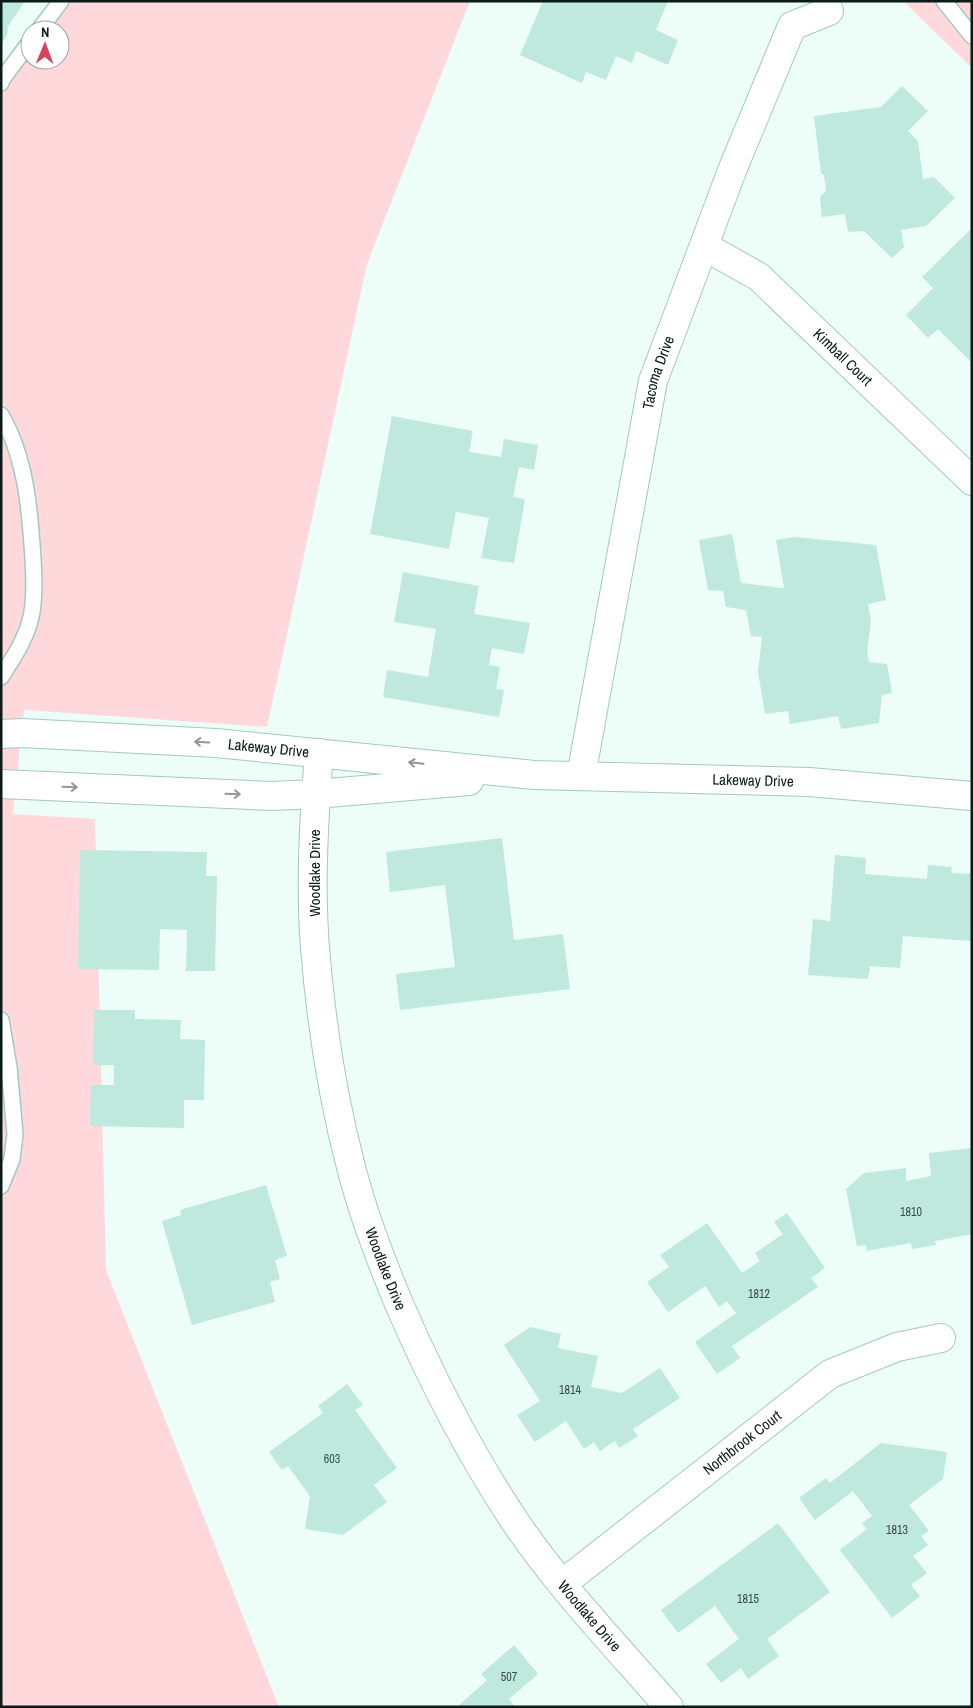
<svg xmlns="http://www.w3.org/2000/svg" width="973" height="1708" viewBox="0 0 973 1708" font-family="'Archivo Narrow',sans-serif">
	<style>
		.green { fill: #fed8da }
		.building { fill: #bfe9dd }
		.lines { fill: none; stroke-linecap: round; stroke-linejoin: round }
		.service-casing { stroke: #a1cabe; stroke-width: 18 }
		.minor-casing { stroke: #a1cabe; stroke-width: 30 }
		.service { stroke: #fff; stroke-width: 15 }
		.minor { stroke: #fff; stroke-width: 28 }
		.oneway { stroke: #919897 }
		.labels { text-anchor: middle; stroke-width: 4; stroke-linejoin: round; paint-order: stroke }
		.number-label { font-size: 12px; fill: #384e48 }
		.street-label { font-size: 15px; fill: #0b1b17; stroke: #fff }
	</style>
	<rect width="100%" height="100%" fill="#edfdf8"/>
	<!-- green -->
	<g class="green">
		<path d="M 51,1 L 470,1 L 367,264 L 267,727 L 24,710 L 13,814 L 95,819 L 106,1270 L 279,1707 L 1,1707 L 1,74 L 30,32 L 30,60 L 60,60 L 60,30 L 31,30 Z"/>
		<path d="M 903,1 L 972,1 L 972,68 Z"/>
	</g>
	<!-- building -->
	<g class="building">
		<path d="M 1,1 L 25,1 L 7,28 L 8,29 L 7,35 L 1,45 Z"/>
		<path d="M 543,1 L 668,1 L 656,30 L 678,40 L 668,65 L 636,51 L 632,63 L 616,56 L 606,80 L 586,72 L 582,83 L 520,55 Z"/>
		<path d="M 902,86 L 928,111 L 908,131 L 918,141 L 923,179 L 934,177 L 955,198 L 926,226 L 901,230 L 904,247 L 892,258 L 864,231 L 848,232 L 845,214 L 822,217 L 820,197 L 826,191 L 824,175 L 821,173 L 814,116 L 881,107 Z"/>
		<path d="M 972,228 L 972,363 L 938,329 L 928,338 L 906,315 L 933,288 L 922,277 Z"/>
		<path d="M 392,416 L 473,431 L 469,452 L 501,457 L 504,439 L 538,445 L 534,470 L 519,467 L 513,497 L 525,499 L 514,563 L 481,558 L 489,518 L 456,512 L 449,549 L 370,534 Z"/>
		<path d="M 732,534 L 741,583 L 782,588 L 784,588 L 776,540 L 795,537 L 876,545 L 886,600 L 868,604 L 871,620 L 867,652 L 869,662 L 887,664 L 892,693 L 882,695 L 879,723 L 841,729 L 838,716 L 790,724 L 788,711 L 765,714 L 758,672 L 762,637 L 751,636 L 746,610 L 726,607 L 723,591 L 708,590 L 699,540 Z"/>
		<path d="M 403,572 L 479,586 L 474,614 L 530,623 L 524,654 L 492,648 L 489,665 L 500,667 L 496,689 L 504,690 L 499,717 L 383,697 L 387,670 L 428,677 L 436,629 L 394,622 Z"/>
		<path d="M 502,838 L 514,940 L 563,934 L 570,989 L 400,1010 L 396,974 L 455,967 L 445,885 L 390,892 L 386,852 Z"/>
		<path d="M 80,850 L 207,852 L 206,876 L 217,876 L 215,971 L 186,971 L 187,930 L 160,929 L 159,970 L 78,969 Z"/>
		<path d="M 835,855 L 866,858 L 865,874 L 927,879 L 928,865 L 952,867 L 951,873 L 972,874 L 972,941 L 903,936 L 900,968 L 870,966 L 868,979 L 808,975 L 813,919 L 830,921 Z"/>
		<path d="M 94,1010 L 135,1010 L 135,1019 L 181,1020 L 180,1039 L 205,1040 L 204,1100 L 184,1100 L 184,1128 L 90,1126 L 91,1085 L 114,1085 L 114,1065 L 93,1065 Z"/>
		<path d="M 972,1148 L 972,1234 L 935,1241 L 936,1245 L 912,1249 L 911,1243 L 867,1251 L 866,1245 L 857,1246 L 846,1189 L 864,1173 L 906,1168 L 906,1181 L 931,1176 L 929,1153 Z"/>
		<path d="M 266,1185 L 287,1256 L 275,1260 L 280,1279 L 270,1282 L 275,1302 L 192,1325 L 162,1221 L 181,1215 L 180,1210 Z"/>
		<path d="M 787,1213 L 825,1268 L 811,1278 L 818,1287 L 732,1346 L 740,1358 L 717,1374 L 695,1342 L 736,1313 L 727,1301 L 719,1307 L 705,1286 L 668,1312 L 647,1282 L 669,1267 L 660,1255 L 707,1223 L 742,1273 L 760,1261 L 755,1253 L 783,1234 L 774,1222 Z"/>
		<path d="M 530,1327 L 561,1334 L 558,1348 L 598,1356 L 591,1387 L 622,1393 L 660,1368 L 680,1398 L 633,1429 L 638,1436 L 619,1448 L 615,1441 L 600,1451 L 594,1442 L 584,1449 L 566,1421 L 535,1442 L 517,1415 L 540,1401 L 504,1345 Z"/>
		<path d="M 347,1384 L 363,1405 L 355,1410 L 397,1468 L 374,1485 L 387,1502 L 343,1535 L 305,1529 L 310,1496 L 288,1466 L 282,1470 L 269,1452 L 323,1413 L 318,1406 Z"/>
		<path d="M 881,1443 L 947,1452 L 943,1479 L 909,1505 L 929,1531 L 921,1536 L 928,1545 L 913,1556 L 927,1573 L 911,1585 L 920,1596 L 892,1618 L 840,1550 L 867,1529 L 862,1523 L 872,1516 L 853,1491 L 815,1520 L 799,1498 L 826,1478 L 830,1483 Z"/>
		<path d="M 778,1523 L 830,1592 L 767,1639 L 779,1656 L 748,1679 L 741,1668 L 721,1683 L 706,1664 L 739,1639 L 715,1606 L 678,1633 L 661,1610 Z"/>
		<path d="M 514,1645 L 538,1674 L 509,1699 L 515,1707 L 457,1707 L 487,1680 L 481,1674 Z"/>
	</g>
	<g class="lines">
		<!-- service casing -->
		<g class="service-casing">
			<g id="service">
				<path d="M 944,1 L 972,36"/>
				<path d="M 39,30 L 61,1"/>
				<path d="M 1,83 L 3,78 L 30,42"/>
				<path d="M 1,415 C 26,457 30,511 33,559 C 34,576 35,594 32,612 C 28,636 14,657 1,677"/>
				<path d="M 1,1020 L 9,1067 L 15,1134 L 12,1159 L 1,1186"/>
			</g>
		</g>
		<!-- minor casing -->
		<g class="minor-casing">
			<g id="minor">
				<path id="s1" d="M 704,246 L 759,277 L 972,481"/>
				<path id="s2" d="M 1,734 L 22,733 L 216,743 L 534,775 L 809,782 L 972,796"/>
				<path id="s3" d="M 319,753 C 314,818 310,884 315,948 C 321,1022 332,1095 351,1167 C 363,1214 381,1261 400,1306 C 432,1380 469,1452 514,1520 C 559,1587 616,1646 669,1707"/>
				<path id="s4" d="M 581,776 L 653,381 L 733,168 L 792,26 L 829,11"/>
				<path d="M 1,784 L 271,796 L 316,794 L 469,781"/>
				<path id="s5" d="M 562,1584 L 830,1374 L 897,1347 L 941,1338"/>
			</g>
		</g>
		<!-- service -->
		<use href="#service" class="service"/>
		<!-- minor -->
		<use href="#minor" class="minor"/>
	</g>
	<!-- one-way arrows -->
	<defs><path id="oneway-shaft" d="M-6 0H5M1.5-3L5.5 0L1.5 3" fill="none" stroke-width="1.6" stroke-linecap="round" stroke-linejoin="round" transform="scale(1.25)"/></defs>
	<g class="oneway">
		<use href="#oneway-shaft" transform="translate(202 742) rotate(-177)"/>
		<use href="#oneway-shaft" transform="translate(416 763) rotate(-174)"/>
		<use href="#oneway-shaft" transform="translate(70 787) rotate(2)"/>
		<use href="#oneway-shaft" transform="translate(233 794) rotate(2)"/>
	</g>
	<g class="labels">
		<!-- number labels -->
		<g class="number-label">
			<text x="911" y="1216">1810</text>
			<text x="759" y="1298">1812</text>
			<text x="570" y="1394">1814</text>
			<text x="332" y="1463">603</text>
			<text x="897" y="1534">1813</text>
			<text x="748" y="1603">1815</text>
			<text x="509" y="1681">507</text>
		</g>
		<!-- street labels -->
		<g class="street-label">
			<text dy="5" stroke="none"><textPath href="#s1" startOffset="179">Kimball Court</textPath></text>
			<text dy="5" stroke="none"><textPath href="#s4" startOffset="411">Tacoma Drive</textPath></text>
			<text dy="5" stroke="none"><textPath href="#s2" startOffset="268">Lakeway Drive</textPath></text>
			<text dy="5" stroke="none"><textPath href="#s2" startOffset="754">Lakeway Drive</textPath></text>
			<text transform="translate(315 873) rotate(-90)" y="5">Woodlake Drive</text>
			<text dy="5" stroke="none"><textPath href="#s3" startOffset="525">Woodlake Drive</textPath></text>
			<text dy="5" stroke="none"><textPath href="#s5" startOffset="229">Northbrook Court</textPath></text>
			<text dy="5" stroke="none"><textPath href="#s3" startOffset="930">Woodlake Drive</textPath></text>
		</g>
	</g>
	<!-- border -->
	<rect width="973" height="1708" fill="none" stroke="#0b1b17" stroke-width="5"/>
	<!-- north arrow -->
	<g transform="translate(45 45) rotate(1)"><circle r="24" fill="#ffffff" stroke="#9da4a2"/>
	<path d="M0-4L9 19L0 12L-9 19Z" fill="#d4445b"/>
	<text y="-8" font-size="14" font-weight="bold" text-anchor="middle" fill="#0b1b17">N</text>
	</g>
</svg>
